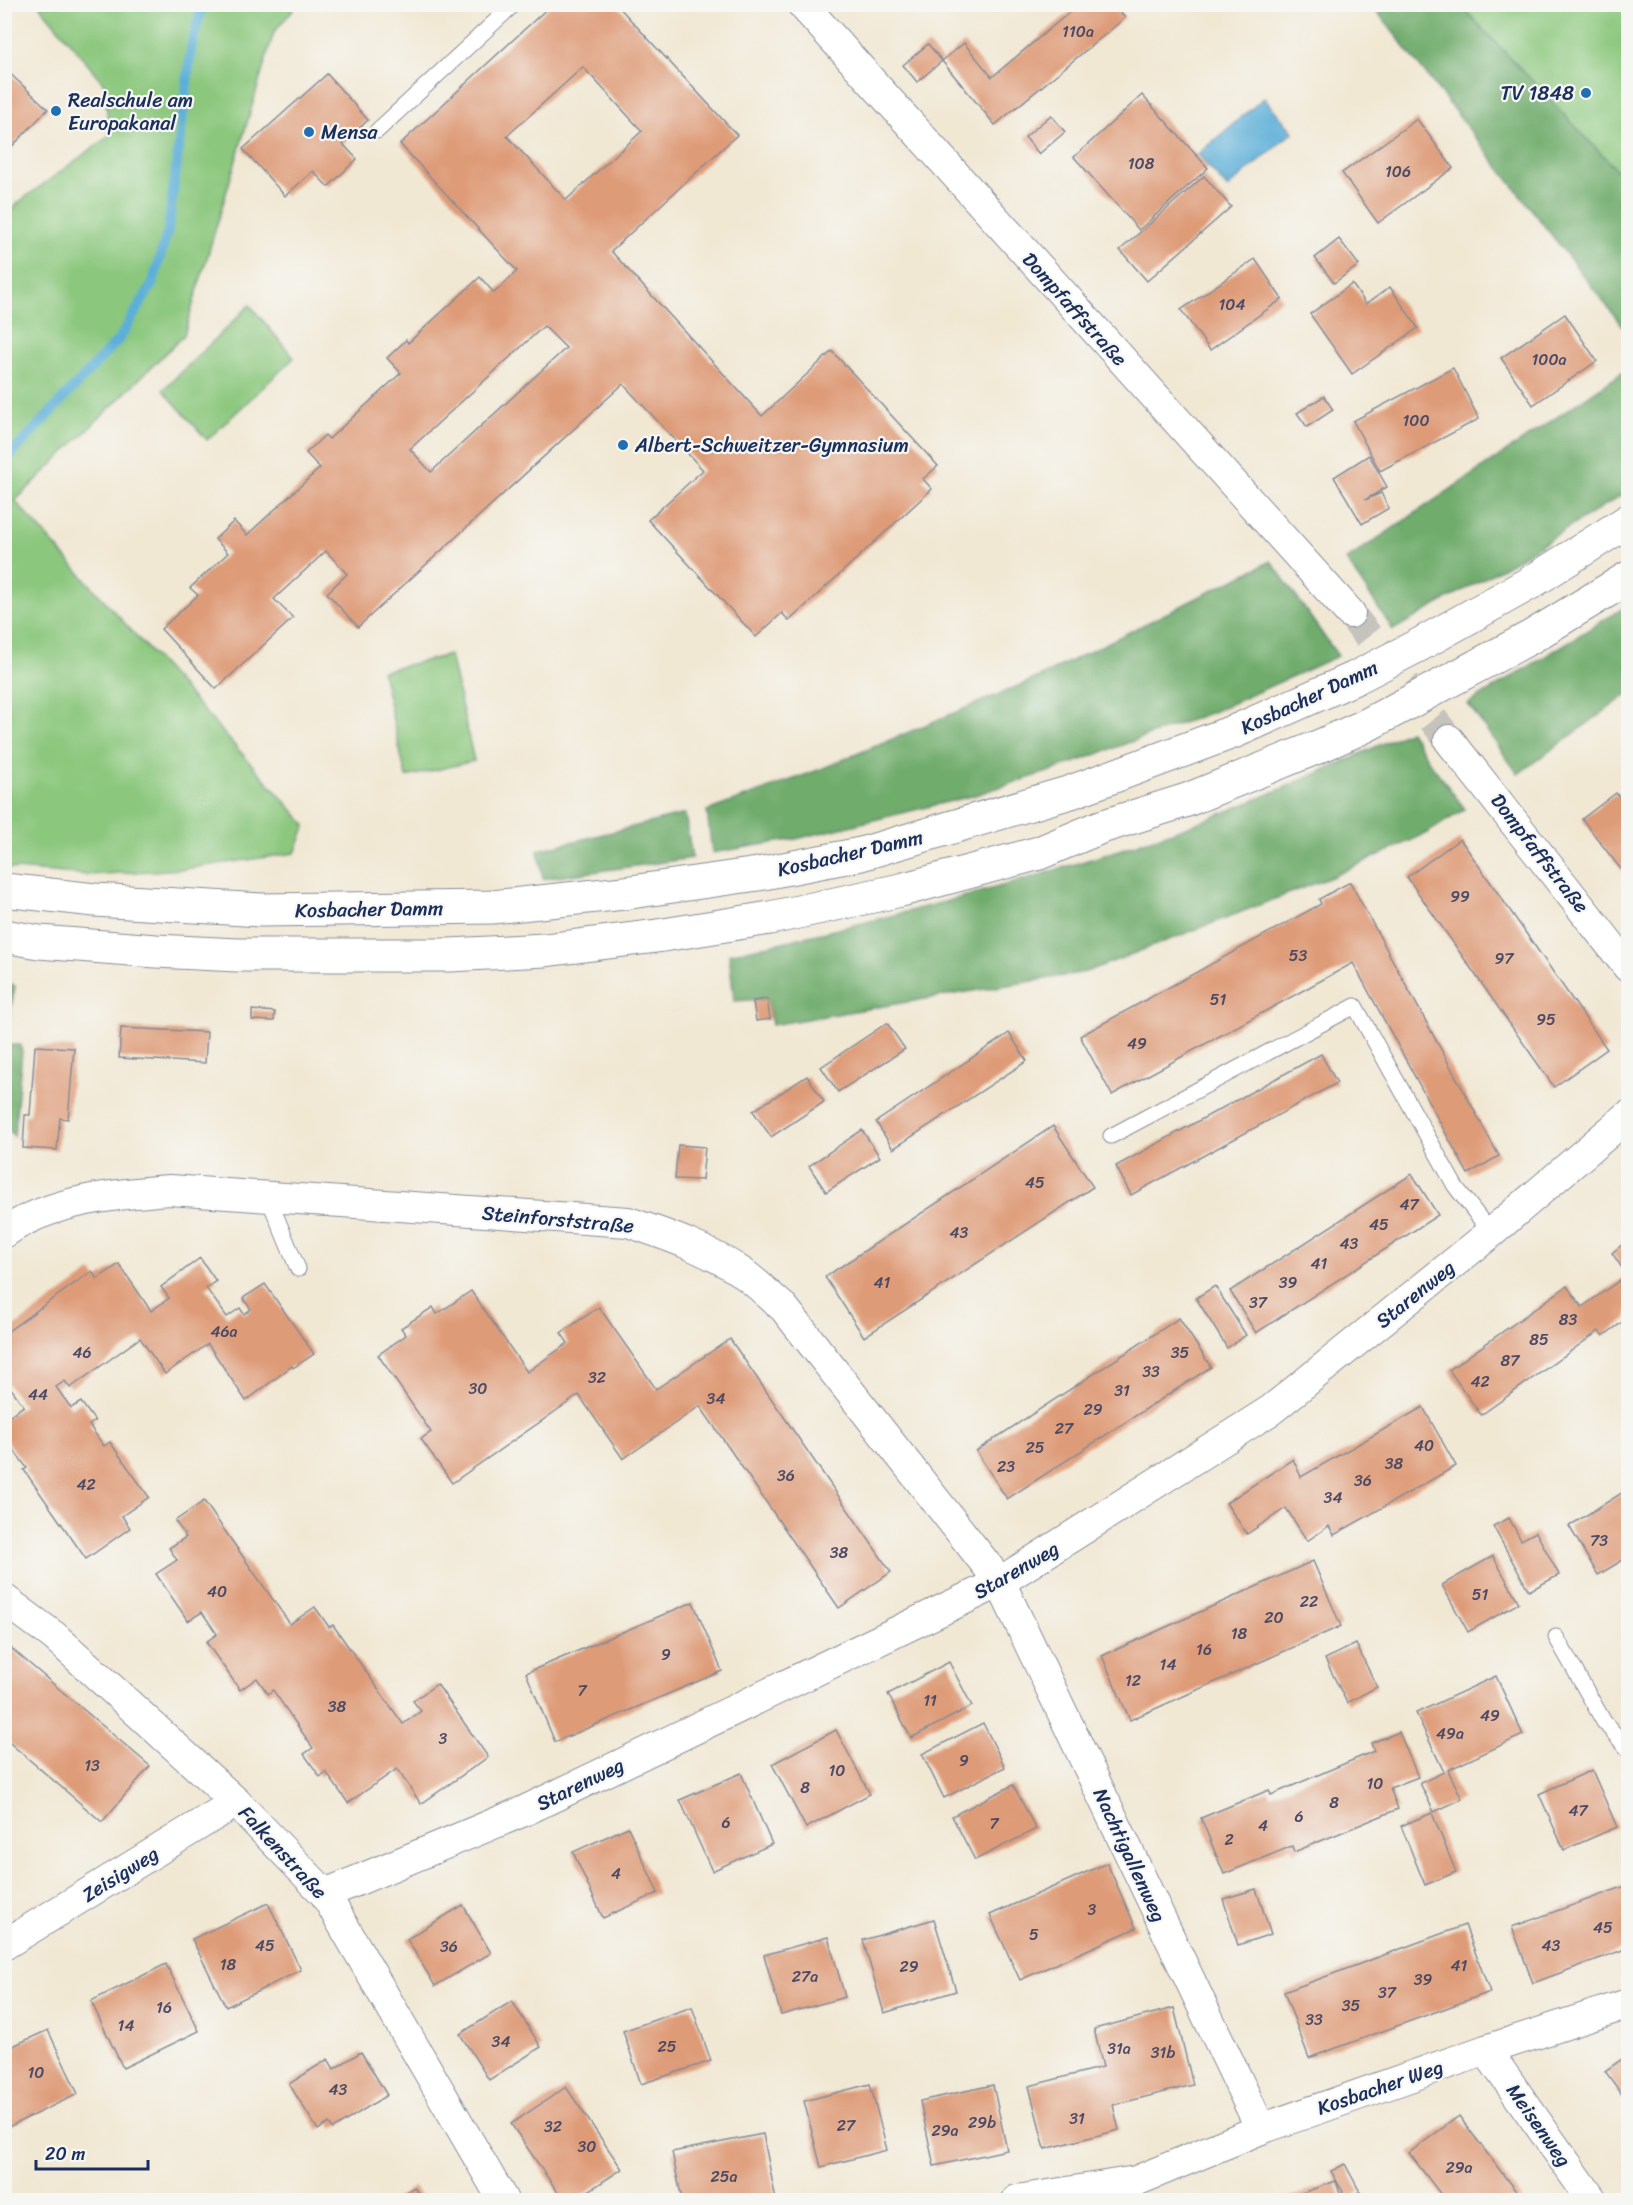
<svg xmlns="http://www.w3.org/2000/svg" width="1633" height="2205" viewBox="0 0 1633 2205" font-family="Sriracha,sans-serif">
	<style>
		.green { fill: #8bc77d; stroke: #537b6e; stroke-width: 1.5 }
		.forest { fill: #70ac6c; stroke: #466e65; stroke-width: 1.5 }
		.water { fill: #5cafd8; stroke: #3c6f9b; stroke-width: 1.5 }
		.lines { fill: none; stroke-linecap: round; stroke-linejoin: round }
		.stream { stroke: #5cafd8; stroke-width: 10 }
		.building { fill: #de9b78; fill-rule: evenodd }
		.street-tunnel { stroke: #c6c3bc; stroke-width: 30; stroke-dasharray: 30 15; stroke-linecap: butt }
		.lane-casing { stroke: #868c99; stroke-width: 17 }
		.street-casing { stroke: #868c99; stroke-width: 32 }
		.secondary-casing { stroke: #868c99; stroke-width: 35 }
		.lane { stroke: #fff; stroke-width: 15 }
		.street { stroke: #fff; stroke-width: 30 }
		.secondary { stroke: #fff; stroke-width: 33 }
		.poi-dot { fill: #1f6fb2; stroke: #f6f6f2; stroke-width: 2 }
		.labels { text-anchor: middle; stroke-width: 4.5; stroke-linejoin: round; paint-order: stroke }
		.number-label { font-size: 16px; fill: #4c4a64 }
		.poi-label { font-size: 20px; fill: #1b2f5e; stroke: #f6f6f2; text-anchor: start }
		.street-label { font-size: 20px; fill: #1b2f5e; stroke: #f6f6f2 }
	</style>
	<rect width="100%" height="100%" fill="#f6f6f2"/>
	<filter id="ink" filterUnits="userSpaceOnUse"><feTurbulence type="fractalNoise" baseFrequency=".0167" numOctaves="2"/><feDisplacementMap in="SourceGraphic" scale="12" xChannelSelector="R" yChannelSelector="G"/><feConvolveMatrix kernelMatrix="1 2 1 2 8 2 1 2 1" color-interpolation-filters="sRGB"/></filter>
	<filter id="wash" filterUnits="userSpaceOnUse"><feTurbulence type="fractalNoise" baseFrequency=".008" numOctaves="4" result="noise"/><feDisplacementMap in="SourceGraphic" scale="24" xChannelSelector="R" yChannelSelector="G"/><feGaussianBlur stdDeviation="1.35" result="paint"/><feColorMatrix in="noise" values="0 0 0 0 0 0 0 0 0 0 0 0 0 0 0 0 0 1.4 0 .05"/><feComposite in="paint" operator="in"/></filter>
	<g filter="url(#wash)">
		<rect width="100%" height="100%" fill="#f1e8d4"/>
		<!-- green -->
		<g class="green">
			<path d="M 39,5 L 297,5 L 274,32 L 184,335 L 15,501 L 306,825 L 295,853 L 183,869 L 88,875 L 5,868 L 5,218 L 19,202 L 109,136 L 105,85 Z"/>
			<path d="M 1460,5 L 1628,5 L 1628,182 Z"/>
			<path d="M 250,305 L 294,358 L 207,440 L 163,390 Z"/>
			<path d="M 450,655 L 474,761 L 406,777 L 382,671 Z"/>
		</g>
		<!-- forest -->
		<g class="forest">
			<path d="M 1372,5 L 1460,5 L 1628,182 L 1628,333 Z"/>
			<path d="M 1628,369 L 1628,491 L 1511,563 L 1393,630 L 1346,560 Z"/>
			<path d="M 1271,561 L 1338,656 L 1215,711 L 1051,771 L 972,796 L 796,839 L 712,853 L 707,811 L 821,769 L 1035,679 Z"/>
			<path d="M 1628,605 L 1628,694 L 1518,774 L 1468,704 Z"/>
			<path d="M 1410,731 L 1428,760 L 1465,809 L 1427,833 L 1329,878 L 1086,972 L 772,1025 L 767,999 L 734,1001 L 729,954 C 879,921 1027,883 1172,832 C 1253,803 1332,767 1410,731 Z"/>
			<path d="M 685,814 L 692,858 L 543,879 L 538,850 Z"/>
			<path d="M 5,981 L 15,986 L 9,1020 L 5,1020 Z"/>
			<path d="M 5,1045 L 20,1045 L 22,1052 L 14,1136 L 5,1126 Z"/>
		</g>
		<!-- water -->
		<path class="water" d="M 1264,98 L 1293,132 L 1227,188 L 1198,154 Z"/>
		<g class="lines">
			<!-- stream -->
			<path class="stream" d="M 4,462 L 119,339 L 152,285 L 168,230 L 192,43 L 203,4"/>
		</g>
		<g id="blocks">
			<!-- building -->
			<g class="building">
				<path d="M 552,4 L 616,4 L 737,135 L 611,251 L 762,416 L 832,351 L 938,466 L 923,479 L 932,489 L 789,621 L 782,613 L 756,637 L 648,520 L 703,470 L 623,384 L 358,627 L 327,593 L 347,574 L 326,551 L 274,599 L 293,618 L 216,689 L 161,629 L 198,595 L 190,588 L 228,553 L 215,539 L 234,521 L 247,535 L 320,468 L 306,453 L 325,435 L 329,439 L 401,373 L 387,358 L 406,340 L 408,343 L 480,277 L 494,293 L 517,271 L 400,144 ZM 583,67 L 642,131 L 566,200 L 507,136 ZM 544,326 L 566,348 L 431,472 L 410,449 Z"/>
				<path d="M 880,4 L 892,4 L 885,10 Z"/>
				<path d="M 1065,4 L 1114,4 L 1125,18 L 995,125 L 942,61 L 964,43 L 992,77 L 1071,11 Z"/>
				<path d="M 928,44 L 942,61 L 917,82 L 903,65 Z"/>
				<path d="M 4,68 L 48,109 L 4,155 Z"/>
				<path d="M 327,74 L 368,120 L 343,144 L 357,159 L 328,187 L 313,171 L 285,196 L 243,149 Z"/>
				<path d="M 1142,95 L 1208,168 L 1139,230 L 1074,157 Z"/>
				<path d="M 1051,115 L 1065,132 L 1039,154 L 1025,137 Z"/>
				<path d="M 1417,119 L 1453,168 L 1378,223 L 1342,173 Z"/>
				<path d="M 1204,176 L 1231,207 L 1147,281 L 1120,250 Z"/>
				<path d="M 1339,239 L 1359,265 L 1334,283 L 1315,258 Z"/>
				<path d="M 1255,259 L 1282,299 L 1210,350 L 1181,310 Z"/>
				<path d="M 1352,284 L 1366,304 L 1390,287 L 1418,328 L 1352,374 L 1310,314 Z"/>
				<path d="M 1565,314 L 1597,361 L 1533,405 L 1501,358 Z"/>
				<path d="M 1453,368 L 1479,419 L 1380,471 L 1353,421 Z"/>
				<path d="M 1324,396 L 1333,410 L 1307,427 L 1297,413 Z"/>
				<path d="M 1369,455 L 1387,487 L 1365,500 L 1381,493 L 1389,508 L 1362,524 L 1334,477 Z"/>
				<path d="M 1616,793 L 1628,810 L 1628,868 L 1623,872 L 1582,819 Z"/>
				<path d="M 1460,839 L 1607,1049 L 1554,1087 L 1407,877 Z"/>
				<path d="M 1350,882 L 1499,1156 L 1468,1174 L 1353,963 L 1112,1095 L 1080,1036 L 1321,904 L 1319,899 Z"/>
				<path d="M 767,999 L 770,1019 L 756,1021 L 753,1001 Z"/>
				<path d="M 252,1010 L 275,1012 L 274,1021 L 252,1020 Z"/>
				<path d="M 887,1023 L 905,1049 L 838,1092 L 821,1067 Z"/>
				<path d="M 121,1028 L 207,1032 L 205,1063 L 119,1058 Z"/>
				<path d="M 1009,1033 L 1027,1061 L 893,1149 L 876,1122 Z"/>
				<path d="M 35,1046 L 74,1048 L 68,1119 L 60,1118 L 57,1150 L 23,1148 L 25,1115 L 30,1115 Z"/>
				<path d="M 1321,1054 L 1337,1083 L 1131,1195 L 1116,1166 Z"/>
				<path d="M 807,1076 L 824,1102 L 771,1137 L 753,1111 Z"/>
				<path d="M 1053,1126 L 1093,1187 L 864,1337 L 825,1277 Z"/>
				<path d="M 862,1130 L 880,1157 L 826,1192 L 809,1166 Z"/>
				<path d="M 678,1145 L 705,1147 L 702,1180 L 675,1179 Z"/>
				<path d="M 1412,1174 L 1438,1215 L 1256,1333 L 1230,1291 Z"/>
				<path d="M 1628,1240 L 1628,1318 L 1603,1336 L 1599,1331 L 1481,1415 L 1449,1370 L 1567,1286 L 1582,1307 L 1627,1275 L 1612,1253 Z"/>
				<path d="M 200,1258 L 216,1281 L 206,1288 L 227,1317 L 240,1308 L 244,1314 L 251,1309 L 243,1298 L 265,1284 L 314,1354 L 293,1368 L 292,1366 L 246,1401 L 208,1344 L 165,1374 L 140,1338 L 70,1388 L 65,1381 L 56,1387 L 71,1408 L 81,1402 L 95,1421 L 89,1425 L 104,1446 L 110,1442 L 149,1497 L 122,1516 L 130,1528 L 86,1559 L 24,1470 L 27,1468 L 4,1437 L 4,1419 L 24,1406 L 4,1379 L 4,1334 L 92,1271 L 97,1279 L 119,1264 L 151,1311 L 169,1298 L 161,1287 Z"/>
				<path d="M 1215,1286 L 1246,1335 L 1227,1348 L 1196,1298 Z"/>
				<path d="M 471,1291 L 527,1372 L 568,1343 L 561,1333 L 599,1307 L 656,1389 L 730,1339 L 891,1572 L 839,1608 L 700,1406 L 623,1459 L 579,1395 L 452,1483 L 421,1439 L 431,1432 L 378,1355 L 406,1335 L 401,1328 L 433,1307 L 437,1314 Z"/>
				<path d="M 1179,1318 L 1211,1367 L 1007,1499 L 976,1451 Z"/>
				<path d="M 1423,1407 L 1456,1466 L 1334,1535 L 1329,1526 L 1307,1541 L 1286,1508 L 1247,1534 L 1226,1503 L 1293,1459 L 1301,1477 Z"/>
				<path d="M 1628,1489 L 1628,1557 L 1598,1575 L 1569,1526 Z"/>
				<path d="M 204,1501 L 290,1624 L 315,1607 L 329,1627 L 333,1625 L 403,1724 L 421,1711 L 413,1701 L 437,1684 L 488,1757 L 421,1804 L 397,1769 L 348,1803 L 326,1772 L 320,1777 L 304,1754 L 313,1748 L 273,1690 L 268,1694 L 257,1678 L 240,1690 L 206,1642 L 217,1634 L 202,1612 L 188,1621 L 156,1574 L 177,1560 L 169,1548 L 186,1537 L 175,1521 Z"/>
				<path d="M 1509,1518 L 1521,1540 L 1536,1532 L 1559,1575 L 1529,1591 L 1493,1526 Z"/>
				<path d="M 1493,1556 L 1519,1603 L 1468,1632 L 1442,1585 Z"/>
				<path d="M 1313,1561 L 1341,1626 L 1130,1720 L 1102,1656 Z"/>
				<path d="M 693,1602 L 722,1671 L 555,1742 L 526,1673 Z"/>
				<path d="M 1356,1644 L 1377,1687 L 1347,1703 L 1325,1659 Z"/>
				<path d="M 11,1648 L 150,1766 L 102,1822 L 4,1738 L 4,1655 Z"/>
				<path d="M 949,1662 L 972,1706 L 911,1738 L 888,1694 Z"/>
				<path d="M 1496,1676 L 1523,1735 L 1448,1770 L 1462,1799 L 1434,1812 L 1420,1783 L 1444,1772 L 1416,1713 Z"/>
				<path d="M 983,1723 L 1005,1767 L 944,1798 L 922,1754 Z"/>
				<path d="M 836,1730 L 870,1794 L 806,1828 L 772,1764 Z"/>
				<path d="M 1399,1732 L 1418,1777 L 1390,1788 L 1398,1809 L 1294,1852 L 1292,1846 L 1224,1874 L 1201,1818 L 1269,1790 L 1271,1795 L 1374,1751 L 1371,1743 Z"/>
				<path d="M 1592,1770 L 1617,1827 L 1564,1850 L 1539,1794 Z"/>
				<path d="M 741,1773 L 772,1844 L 712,1871 L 680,1800 Z"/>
				<path d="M 1013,1785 L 1036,1829 L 975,1860 L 952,1816 Z"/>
				<path d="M 1432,1813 L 1456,1872 L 1425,1885 L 1401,1826 Z"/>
				<path d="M 628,1827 L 658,1893 L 603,1918 L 573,1852 Z"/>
				<path d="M 1107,1863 L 1136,1928 L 1020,1980 L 990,1915 Z"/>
				<path d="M 1628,1885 L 1628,1948 L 1533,1983 L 1512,1927 Z"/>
				<path d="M 1256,1889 L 1271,1934 L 1238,1945 L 1223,1899 Z"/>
				<path d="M 268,1903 L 301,1970 L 226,2007 L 192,1939 Z"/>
				<path d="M 463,1905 L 491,1953 L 435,1986 L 407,1939 Z"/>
				<path d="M 934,1919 L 956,1991 L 884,2013 L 863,1940 Z"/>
				<path d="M 1465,1925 L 1490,1992 L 1309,2058 L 1284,1992 Z"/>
				<path d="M 828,1937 L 845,1997 L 781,2015 L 764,1955 Z"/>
				<path d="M 166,1964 L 199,2031 L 123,2068 L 91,2001 Z"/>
				<path d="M 512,2001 L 541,2047 L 489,2080 L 460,2034 Z"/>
				<path d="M 692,2007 L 711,2061 L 641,2084 L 623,2031 Z"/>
				<path d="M 1174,2008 L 1193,2085 L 1113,2105 L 1119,2130 L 1045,2149 L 1029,2086 L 1103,2067 L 1094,2029 Z"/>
				<path d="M 48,2030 L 78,2094 L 4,2129 L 4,2050 Z"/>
				<path d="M 361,2052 L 387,2095 L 333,2129 L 329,2123 L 318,2130 L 289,2084 L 328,2059 L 334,2069 Z"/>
				<path d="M 1628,2055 L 1628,2103 L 1605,2071 Z"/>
				<path d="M 870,2084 L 887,2150 L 821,2167 L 804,2101 Z"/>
				<path d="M 993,2085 L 1007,2150 L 934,2166 L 920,2101 Z"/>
				<path d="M 566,2087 L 622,2169 L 575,2200 L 563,2200 L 511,2124 Z"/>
				<path d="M 1459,2116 L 1508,2181 L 1523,2200 L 1445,2200 L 1409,2153 Z"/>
				<path d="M 763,2134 L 776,2200 L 682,2200 L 672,2152 Z"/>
				<path d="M 1345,2164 L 1360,2192 L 1347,2199 L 1331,2171 Z"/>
				<path d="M 1336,2181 L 1342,2200 L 1282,2200 Z"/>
				<path d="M 414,2187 L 423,2200 L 393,2200 Z"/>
			</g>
		</g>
	</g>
	<g filter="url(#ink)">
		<use href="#blocks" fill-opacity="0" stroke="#868c99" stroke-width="1.5"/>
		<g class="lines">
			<!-- street-tunnel -->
			<path class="street-tunnel" d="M 1350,613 L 1449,740"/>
			<!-- lane casing -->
			<g class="lane-casing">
				<g id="lane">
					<path d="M 377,131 L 514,4"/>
					<path d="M 1111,1136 L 1355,1006 L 1455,1186 L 1491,1233"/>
					<path d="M 268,1197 L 298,1269"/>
					<path d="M 1556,1637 L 1604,1722 L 1628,1749"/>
				</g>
			</g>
			<!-- street casing -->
			<g class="street-casing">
				<g id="street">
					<path d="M 802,4 L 1350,613"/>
					<path d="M 1449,740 L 1628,967"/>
					<path d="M 4,1233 C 50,1200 116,1194 170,1190 L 628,1222 C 667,1235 710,1250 744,1274 C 758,1284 771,1297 784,1308 L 1000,1582 L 1261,2129"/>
					<path d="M 4,1599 L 54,1636 L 236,1802 L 325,1894 L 503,2200"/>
					<path d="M 325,1894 L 524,1811 L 1000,1582 L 1271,1410 L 1491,1233 L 1628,1116"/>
					<path d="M 4,1945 L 236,1802"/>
					<path d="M 1486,2050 L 1592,2200"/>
					<path d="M 1017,2200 L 1136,2181 L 1261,2129 L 1486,2050 L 1628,2004"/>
				</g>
			</g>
			<!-- secondary casing -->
			<g class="secondary-casing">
				<g id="secondary">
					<path d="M 4,890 L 95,900 L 261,910 L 492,907 L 624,893 L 758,874 L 861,854 L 1071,792 L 1238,730 L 1355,678 L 1419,645 L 1530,583 L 1628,521"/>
					<path d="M 4,936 L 39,942 L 156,951 L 238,955 L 450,955 L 545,950 L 657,936 L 770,918 L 901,890 L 1039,853 L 1101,827 L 1187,800 L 1320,746 L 1365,726 L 1531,637 L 1628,578"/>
				</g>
			</g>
			<!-- lane -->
			<use href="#lane" class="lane"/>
			<!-- street -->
			<use href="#street" class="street"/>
			<!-- secondary -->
			<use href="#secondary" class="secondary"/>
		</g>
	</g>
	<!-- markers -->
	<g class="poi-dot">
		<circle cx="1586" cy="93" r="6"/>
		<circle cx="56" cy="111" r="6"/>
		<circle cx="309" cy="132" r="6"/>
		<circle cx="623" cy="445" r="6"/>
	</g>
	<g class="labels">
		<!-- number labels -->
		<g class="number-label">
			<text x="1078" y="37">110a</text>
			<text x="1141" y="169">108</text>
			<text x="1398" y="177">106</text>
			<text x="1232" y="310">104</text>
			<text x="1549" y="365">100a</text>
			<text x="1416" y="426">100</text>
			<text x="1460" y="902">99</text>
			<text x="1298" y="961">53</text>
			<text x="1504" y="964">97</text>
			<text x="1218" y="1005">51</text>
			<text x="1546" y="1025">95</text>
			<text x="1137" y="1049">49</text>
			<text x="1035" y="1188">45</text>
			<text x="1409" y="1210">47</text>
			<text x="1379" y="1230">45</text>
			<text x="959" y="1238">43</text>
			<text x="1349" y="1249">43</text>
			<text x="1319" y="1269">41</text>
			<text x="882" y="1288">41</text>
			<text x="1288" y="1288">39</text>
			<text x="1258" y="1308">37</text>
			<text x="1568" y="1325">83</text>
			<text x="224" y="1337">46a</text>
			<text x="1539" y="1345">85</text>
			<text x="82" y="1358">46</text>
			<text x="1180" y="1358">35</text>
			<text x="1510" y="1366">87</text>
			<text x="1151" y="1377">33</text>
			<text x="597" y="1383">32</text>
			<text x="1480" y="1387">42</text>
			<text x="478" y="1394">30</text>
			<text x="1122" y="1396">31</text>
			<text x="38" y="1400">44</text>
			<text x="716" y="1404">34</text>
			<text x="1093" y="1415">29</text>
			<text x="1064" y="1434">27</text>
			<text x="1424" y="1451">40</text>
			<text x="1035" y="1453">25</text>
			<text x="1394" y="1469">38</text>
			<text x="1006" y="1472">23</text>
			<text x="786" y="1481">36</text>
			<text x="1363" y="1486">36</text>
			<text x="86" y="1490">42</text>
			<text x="1333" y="1503">34</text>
			<text x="1599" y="1546">73</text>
			<text x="839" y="1558">38</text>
			<text x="217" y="1597">40</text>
			<text x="1480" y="1600">51</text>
			<text x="1309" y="1607">22</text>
			<text x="1274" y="1623">20</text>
			<text x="1239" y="1639">18</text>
			<text x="1204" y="1655">16</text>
			<text x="666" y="1660">9</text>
			<text x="1168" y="1670">14</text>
			<text x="1133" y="1686">12</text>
			<text x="582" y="1696">7</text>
			<text x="930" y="1706">11</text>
			<text x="337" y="1712">38</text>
			<text x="1490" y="1721">49</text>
			<text x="1450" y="1739">49a</text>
			<text x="443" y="1744">3</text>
			<text x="964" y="1766">9</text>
			<text x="92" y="1771">13</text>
			<text x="837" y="1776">10</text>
			<text x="1375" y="1789">10</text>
			<text x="805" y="1793">8</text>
			<text x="1334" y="1808">8</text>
			<text x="1578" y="1816">47</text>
			<text x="1299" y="1822">6</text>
			<text x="726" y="1828">6</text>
			<text x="994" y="1829">7</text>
			<text x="1263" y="1831">4</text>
			<text x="1229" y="1845">2</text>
			<text x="616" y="1879">4</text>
			<text x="1092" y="1915">3</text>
			<text x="1603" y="1933">45</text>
			<text x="1034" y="1940">5</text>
			<text x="265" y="1951">45</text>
			<text x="1551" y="1951">43</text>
			<text x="449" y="1952">36</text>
			<text x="228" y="1970">18</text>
			<text x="1459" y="1971">41</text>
			<text x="909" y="1972">29</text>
			<text x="805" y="1982">27a</text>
			<text x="1423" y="1985">39</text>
			<text x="1387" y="1998">37</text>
			<text x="1351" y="2011">35</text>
			<text x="164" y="2013">16</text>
			<text x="1314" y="2025">33</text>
			<text x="126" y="2031">14</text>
			<text x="501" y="2047">34</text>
			<text x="667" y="2052">25</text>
			<text x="1119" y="2054">31a</text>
			<text x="1163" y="2058">31b</text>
			<text x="36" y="2078">10</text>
			<text x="338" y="2095">43</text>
			<text x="1077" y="2124">31</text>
			<text x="982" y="2128">29b</text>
			<text x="846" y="2131">27</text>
			<text x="553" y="2132">32</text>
			<text x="945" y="2136">29a</text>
			<text x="587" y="2152">30</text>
			<text x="1459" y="2173">29a</text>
			<text x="724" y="2182">25a</text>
		</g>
		<!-- poi labels -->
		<g class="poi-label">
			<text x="1574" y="100" text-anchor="end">TV 1848</text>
			<text x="68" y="107">Realschule am<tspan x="68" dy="23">Europakanal</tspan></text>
			<text x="321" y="139">Mensa</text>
			<text x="635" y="452">Albert-Schweitzer-Gymnasium</text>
		</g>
		<!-- street labels -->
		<g class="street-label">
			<text transform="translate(1075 309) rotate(48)" y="7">Dompfaffstraße</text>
			<text transform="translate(1309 697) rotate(-25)" y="7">Kosbacher Damm</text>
			<text transform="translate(850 853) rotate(-13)" y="7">Kosbacher Damm</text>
			<text transform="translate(1540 853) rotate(52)" y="7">Dompfaffstraße</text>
			<text transform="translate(369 909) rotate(-1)" y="7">Kosbacher Damm</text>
			<text transform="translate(558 1219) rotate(5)" y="7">Steinforststraße</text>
			<text transform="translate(1415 1294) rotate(-39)" y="7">Starenweg</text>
			<text transform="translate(1016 1570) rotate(-30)" y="7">Starenweg</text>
			<text transform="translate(580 1784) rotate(-26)" y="7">Starenweg</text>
			<text transform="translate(283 1852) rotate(47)" y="7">Falkenstraße</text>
			<text transform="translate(1130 1855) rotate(65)" y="7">Nachtigallenweg</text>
			<text transform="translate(120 1874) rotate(-32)" y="7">Zeisigweg</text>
			<text transform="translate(1380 2087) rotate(-19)" y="7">Kosbacher Weg</text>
			<text transform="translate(1539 2125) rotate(55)" y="7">Meisenweg</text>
		</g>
	</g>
	<!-- margin -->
	<rect width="1633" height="2205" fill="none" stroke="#f6f6f2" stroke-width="24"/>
	<!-- scale -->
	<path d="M36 2160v9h112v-9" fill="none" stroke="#1b2f5e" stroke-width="3"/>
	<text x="45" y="2160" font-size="18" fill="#1b2f5e" stroke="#f6f6f2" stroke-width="4.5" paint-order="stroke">20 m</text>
</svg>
